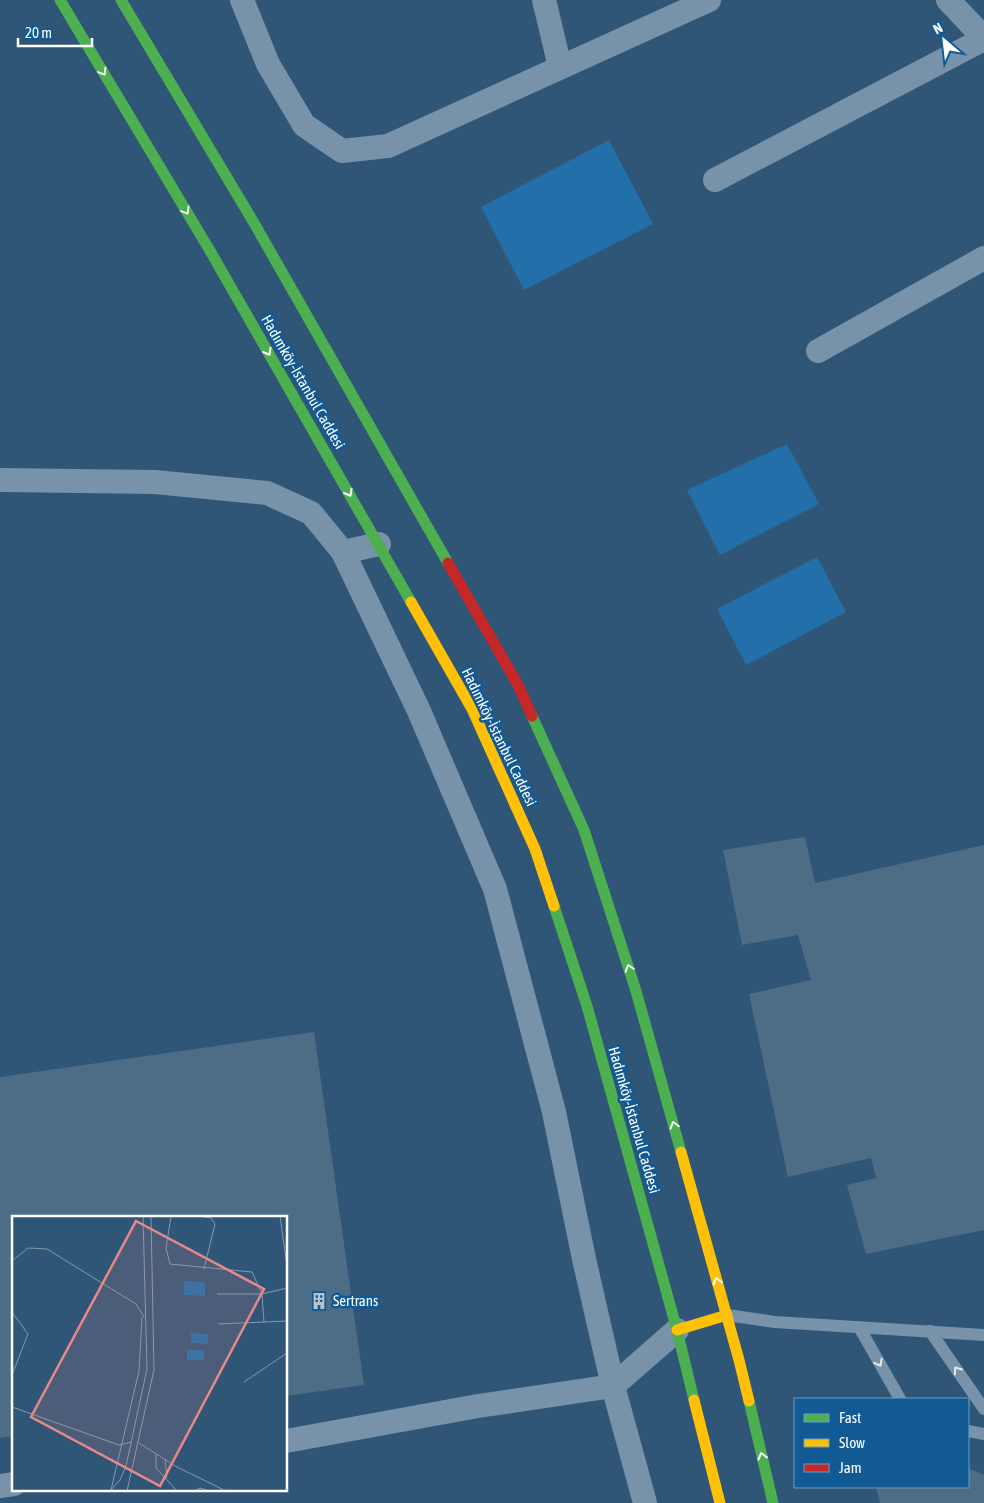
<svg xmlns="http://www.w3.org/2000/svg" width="984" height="1503" viewBox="0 0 984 1503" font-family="'Asap Condensed',sans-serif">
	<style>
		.green { fill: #226faa }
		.building { fill: #4d6c85 }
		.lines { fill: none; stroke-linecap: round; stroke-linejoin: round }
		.lane { stroke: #7792a9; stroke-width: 12 }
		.street { stroke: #7792a9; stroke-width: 24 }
		.fast { stroke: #4caf50; stroke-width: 11 }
		.slow { stroke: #ffc107; stroke-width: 11 }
		.jam { stroke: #c62828; stroke-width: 11 }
		.oneway { stroke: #f6fbf6 }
		.oneway2 { stroke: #e4e9ee }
		.labels { text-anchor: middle; stroke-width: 5; stroke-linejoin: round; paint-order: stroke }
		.street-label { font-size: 15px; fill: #fff; stroke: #115a94 }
		.poi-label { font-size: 15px; fill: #fff; stroke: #115a94; text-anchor: start }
		.inset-road { fill: none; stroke: #829aad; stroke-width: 1 }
		.view { fill: #e88989; fill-opacity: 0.15; stroke: #e88989; stroke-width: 2.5 }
		.inset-edge { fill: none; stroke: #fff; stroke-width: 2.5 }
	</style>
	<rect width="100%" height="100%" fill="#2f5676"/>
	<!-- green -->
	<g class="green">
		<path d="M 609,140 L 653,224 L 524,290 L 481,207 Z"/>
		<path d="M 787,444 L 819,504 L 720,555 L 687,490 Z"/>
		<path d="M 817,557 L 846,612 L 746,665 L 717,609 Z"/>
	</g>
	<!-- building -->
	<g class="building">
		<path d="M 805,837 L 815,883 L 984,845 L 984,1230 L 866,1254 L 847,1185 L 876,1178 L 871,1158 L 788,1177 L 749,994 L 811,980 L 798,935 L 742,945 L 723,850 Z"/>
		<path d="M 314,1032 L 364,1385 L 286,1396 L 286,1217 L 14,1217 L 14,1436 L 0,1438 L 0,1077 Z"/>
		<path d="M 968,1468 L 984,1475 L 984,1503 L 880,1503 L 876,1487 L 968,1487 Z"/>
	</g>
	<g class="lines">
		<!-- lane -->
		<g class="lane">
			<path d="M 727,1315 L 775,1322 L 984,1335"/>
			<path d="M 859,1327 L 900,1399"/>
			<path d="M 930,1331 L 984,1409"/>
			<path d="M 968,1431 L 984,1434"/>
		</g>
		<!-- street -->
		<g class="street">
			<path d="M 242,0 L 268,64 L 304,125 L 342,151 L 388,146 L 709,0"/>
			<path d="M 544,0 L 560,67"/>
			<path d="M 948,0 L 984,38"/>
			<path d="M 715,180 L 984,39"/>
			<path d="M 818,351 L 984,258"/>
			<path d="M 0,480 L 155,482 L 267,493 L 311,513 L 343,552 L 379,544"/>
			<path d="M 343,552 L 419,711 L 495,889 L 554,1112 L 584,1259 L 613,1386 L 645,1503"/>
			<path d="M 286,1441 L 478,1406 L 613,1386 L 677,1330"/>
			<path d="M 0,1486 L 14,1484"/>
		</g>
		<!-- fast -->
		<g class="fast">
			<path d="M 60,0 L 209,249 L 411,602"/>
			<path d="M 121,0 L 254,223 L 448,563"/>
			<path d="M 532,716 L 584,830 L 636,991 L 681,1152"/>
			<path d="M 554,906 L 587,1006 L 677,1330 L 694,1400"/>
			<path d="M 749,1401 L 773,1503"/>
		</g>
		<!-- slow -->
		<g class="slow">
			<path d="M 411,602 L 472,709 L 535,849 L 554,906"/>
			<path d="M 681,1152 L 739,1360 L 749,1401"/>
			<path d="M 677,1330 L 727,1315"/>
			<path d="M 694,1400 L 720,1503"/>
		</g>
		<!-- jam -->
		<path class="jam" d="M 448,563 L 518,685 L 532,716"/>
	</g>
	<!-- one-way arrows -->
	<defs><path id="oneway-chevron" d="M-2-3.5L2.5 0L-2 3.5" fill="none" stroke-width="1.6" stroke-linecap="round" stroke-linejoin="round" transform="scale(1.25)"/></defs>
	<g class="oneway">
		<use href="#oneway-chevron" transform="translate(103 72) rotate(59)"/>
		<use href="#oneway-chevron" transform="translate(186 211) rotate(59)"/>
		<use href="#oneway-chevron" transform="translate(268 352) rotate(60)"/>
		<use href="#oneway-chevron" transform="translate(349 493) rotate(60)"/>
		<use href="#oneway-chevron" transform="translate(629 968) rotate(-108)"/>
		<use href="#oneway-chevron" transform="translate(674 1125) rotate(-106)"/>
		<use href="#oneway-chevron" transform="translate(717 1281) rotate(-106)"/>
		<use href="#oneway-chevron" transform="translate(762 1456) rotate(-104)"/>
	</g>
	<g class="oneway2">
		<use href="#oneway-chevron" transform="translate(879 1363) rotate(61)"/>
		<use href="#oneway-chevron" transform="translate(957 1370) rotate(-125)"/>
	</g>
	<!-- icons -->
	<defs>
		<g id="building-bare" transform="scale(1.35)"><path d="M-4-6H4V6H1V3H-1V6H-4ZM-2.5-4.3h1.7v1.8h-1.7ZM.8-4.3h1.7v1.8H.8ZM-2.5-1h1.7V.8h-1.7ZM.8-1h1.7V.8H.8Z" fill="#b6c4cf" stroke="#115a94" stroke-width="2.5" paint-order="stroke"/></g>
	</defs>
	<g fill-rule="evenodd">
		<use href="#building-bare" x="319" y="1301"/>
	</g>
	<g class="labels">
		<!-- street labels -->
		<g class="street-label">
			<text transform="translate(303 382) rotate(60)" y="5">Hadımköy-İstanbul Caddesi</text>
			<text transform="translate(499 737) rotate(64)" y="5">Hadımköy-İstanbul Caddesi</text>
			<text transform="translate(634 1120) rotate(74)" y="5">Hadımköy-İstanbul Caddesi</text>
		</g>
		<!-- poi labels -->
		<g class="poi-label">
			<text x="333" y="1306">Sertrans</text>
		</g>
	</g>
	<!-- overview -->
	<g transform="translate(12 1216)">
		<rect width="275" height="275" fill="#2f5676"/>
		<path d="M 172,65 L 193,66 L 193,80 L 172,79 ZM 179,117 L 196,118 L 196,128 L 179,127 ZM 175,134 L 192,134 L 192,144 L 175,144 Z" fill="#226faa"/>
		<path class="inset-road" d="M 159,0 L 154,32 L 158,48 L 240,56 L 250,78 L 252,107M 187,0 L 199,2 L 203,8 L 192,53M 268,0 L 275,50M 0,45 L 16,32 L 35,33 L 124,88 L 132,101M 205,78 L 250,78 L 275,72M 0,96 L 16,118 L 0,159M 206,108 L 275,105M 232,166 L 275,137M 0,191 L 107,229 L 120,226M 127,227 L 165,251 L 214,275M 144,238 L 144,252 L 165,275M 153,243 L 155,262M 99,274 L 127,155 L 130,101M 98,275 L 108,264 L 114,250 L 135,153 L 131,0M 115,275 L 142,154 L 139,0M 182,275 L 188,272 L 197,275"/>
		<path class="view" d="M 124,5 L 252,73 L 148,270 L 19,201 Z"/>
		<rect width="275" height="275" class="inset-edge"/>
	</g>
	<!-- legend -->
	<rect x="794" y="1398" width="175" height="90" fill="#115a94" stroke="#709cbf"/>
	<rect x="804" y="1414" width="25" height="8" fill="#4caf50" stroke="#709cbf"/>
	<text x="839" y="1423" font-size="15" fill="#ffffff">Fast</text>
	<rect x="804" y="1439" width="25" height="8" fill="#ffc107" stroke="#709cbf"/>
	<text x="839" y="1448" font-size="15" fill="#ffffff">Slow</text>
	<rect x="804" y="1464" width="25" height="8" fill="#c62828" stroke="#709cbf"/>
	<text x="839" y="1473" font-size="15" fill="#ffffff">Jam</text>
	<!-- north arrow -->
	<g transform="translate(944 40) rotate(332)" stroke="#115a94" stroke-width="4" paint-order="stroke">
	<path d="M0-4L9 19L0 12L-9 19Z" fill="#ffffff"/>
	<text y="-8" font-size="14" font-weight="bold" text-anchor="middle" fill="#ffffff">N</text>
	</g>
	<!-- scale -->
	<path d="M18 38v8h74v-8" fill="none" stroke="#ffffff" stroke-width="2.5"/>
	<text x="25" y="38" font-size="15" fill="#ffffff" stroke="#115a94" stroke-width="4" paint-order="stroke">20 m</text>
</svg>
